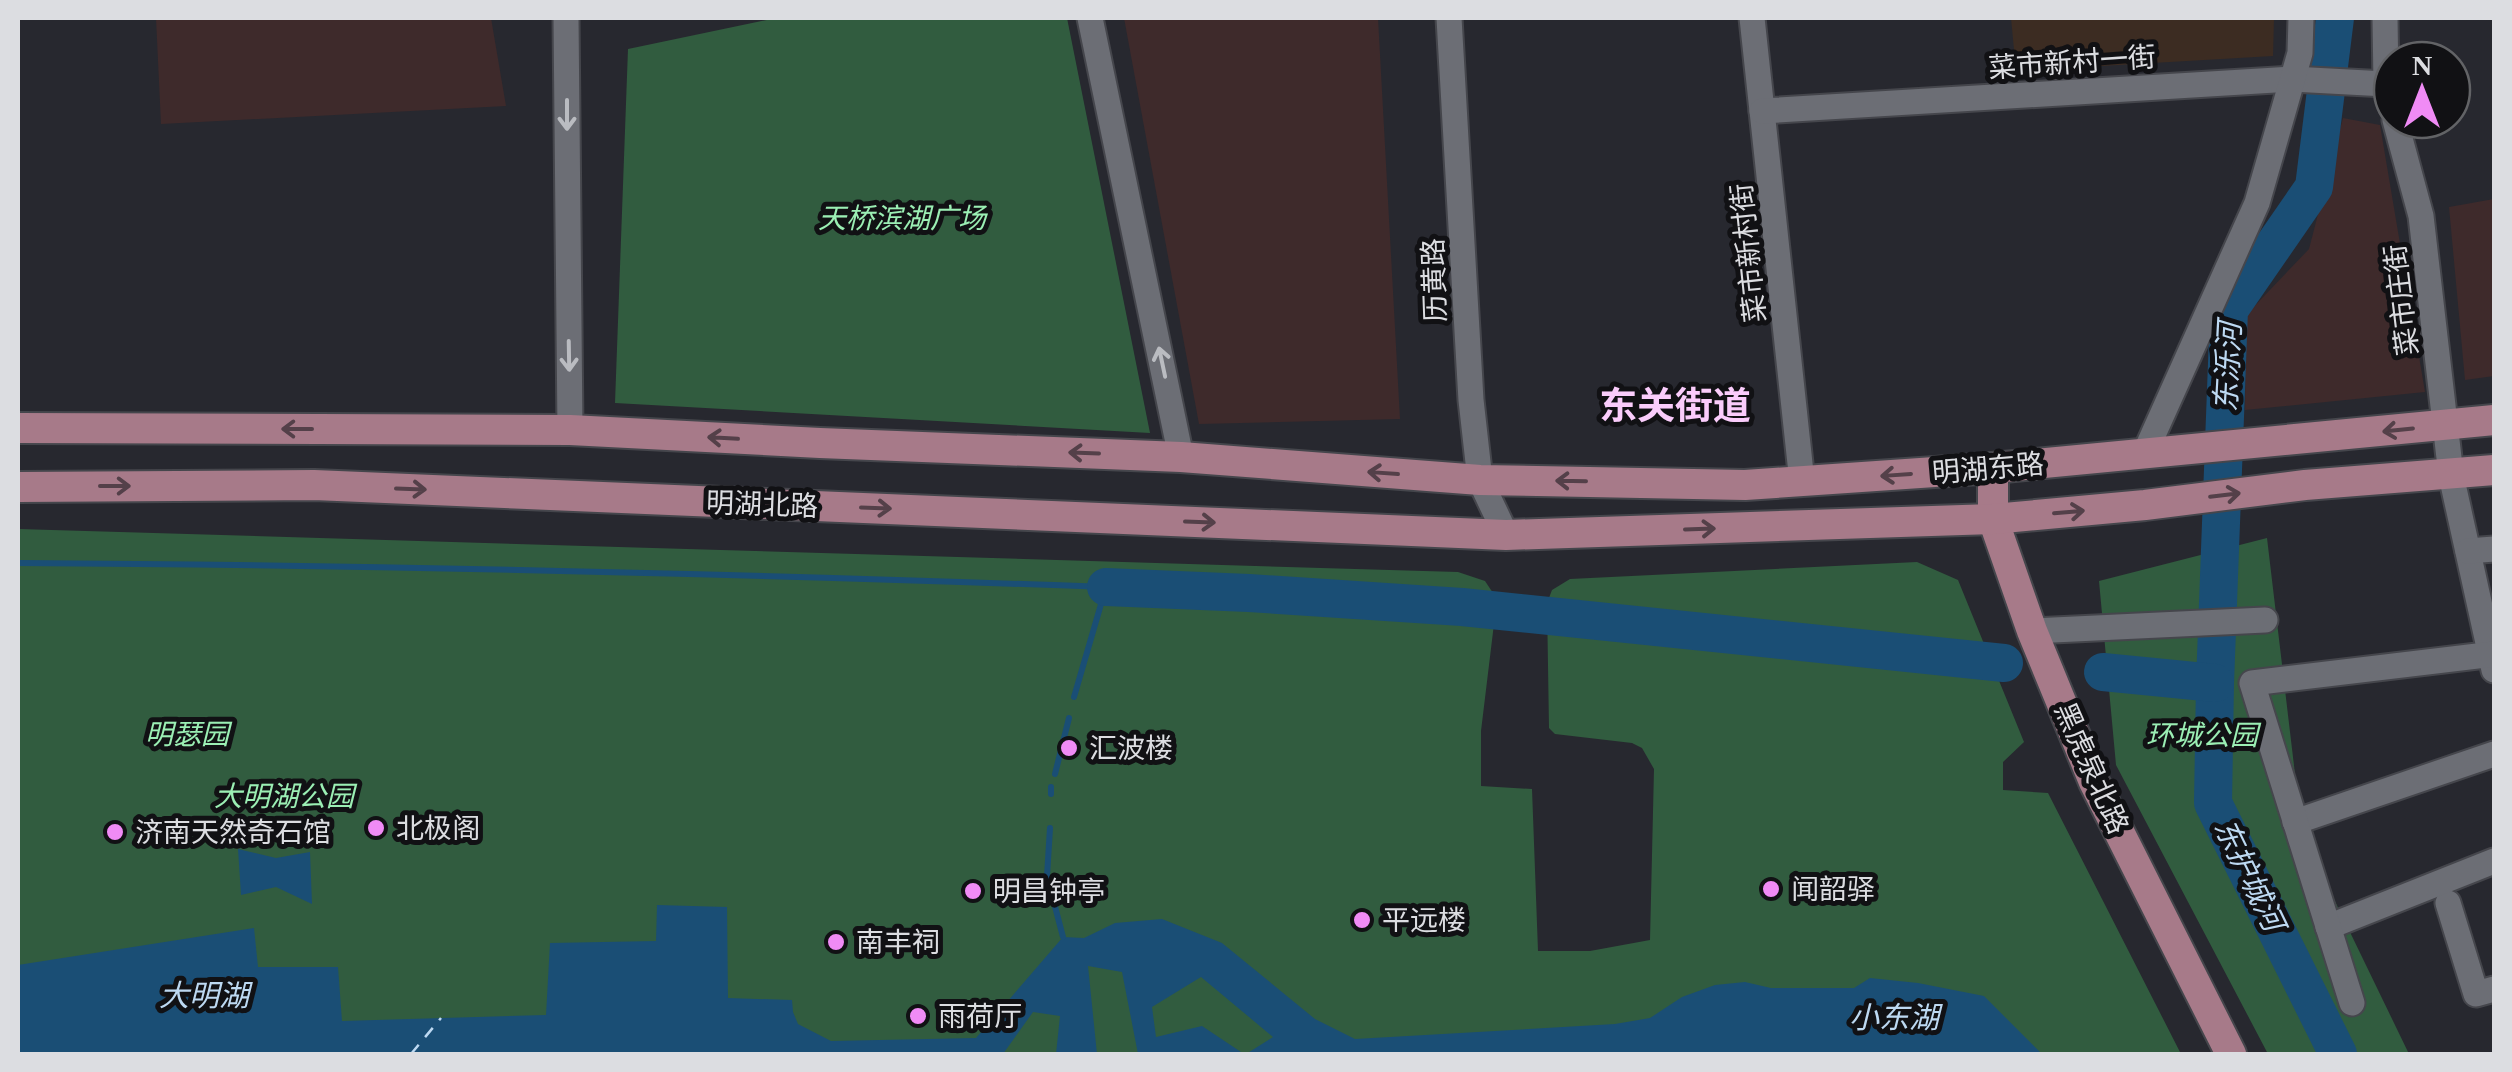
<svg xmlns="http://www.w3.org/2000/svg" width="2512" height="1072" viewBox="0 0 2512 1072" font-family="'Times New Roman','Noto Sans SC',serif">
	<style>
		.commercial { fill: #3e2a2b }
		.education { fill: #3c2c22 }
		.green { fill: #315c3f }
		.water { fill: #1a4e75 }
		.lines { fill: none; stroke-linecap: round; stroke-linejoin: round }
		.stream { stroke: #1a4e75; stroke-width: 6 }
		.river { stroke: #1a4e75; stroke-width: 38 }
		.ferry { stroke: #bdd9f2; stroke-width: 2.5; stroke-dasharray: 12 10; stroke-linecap: butt }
		.minor-casing { stroke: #45464c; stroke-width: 29 }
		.major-casing { stroke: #45464c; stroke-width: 34 }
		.minor { stroke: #6c6e75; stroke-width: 25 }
		.major { stroke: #a77a89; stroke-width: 30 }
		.oneway { stroke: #babcc1 }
		.oneway2 { stroke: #544049 }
		.poi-dot { fill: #f08bf5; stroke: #111114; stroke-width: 4 }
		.labels { text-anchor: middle; stroke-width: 10; stroke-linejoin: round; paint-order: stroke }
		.street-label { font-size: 28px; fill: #dcdde1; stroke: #111114 }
		.park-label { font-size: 28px; font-style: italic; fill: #9befb4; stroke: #111114 }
		.poi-label { font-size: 28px; fill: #dcdde1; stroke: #111114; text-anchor: start }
		.water-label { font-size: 30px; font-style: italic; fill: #bdd9f2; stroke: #111114 }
		.district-label { font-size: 38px; font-weight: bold; fill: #faccfb; stroke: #111114 }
	</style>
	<rect width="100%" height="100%" fill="#27282f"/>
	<!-- commercial -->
	<g class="commercial">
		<path d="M 156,18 L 491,18 L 506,106 L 161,124 Z"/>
		<path d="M 1124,18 L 1378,18 L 1400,419 L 1199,424 Z"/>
		<path d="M 2343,118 L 2380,125 L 2425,392 L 2245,410 L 2246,315 L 2309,249 Z"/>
		<path d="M 2494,199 L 2494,376 L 2465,380 L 2449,207 Z"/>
	</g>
	<!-- education -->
	<path class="education" d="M 2011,18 L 2274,18 L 2273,56 L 2016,71 Z"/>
	<!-- green -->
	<g class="green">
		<path d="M 776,18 L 1067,18 L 1150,433 L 615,403 L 628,49 Z"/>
		<path d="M 18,529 L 1458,572 L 1485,581 L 1497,599 L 1481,731 L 1481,786 L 1532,789 L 1538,951 L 1590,951 L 1650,940 L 1654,769 L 1642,748 L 1632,743 L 1555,734 L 1549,728 L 1547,603 L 1552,590 L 1570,579 L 1917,562 L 1958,580 L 2024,742 L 2003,762 L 2003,790 L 2048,793 L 2181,1054 L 18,1054 Z"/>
		<path d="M 2267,538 L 2302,833 L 2409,1054 L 2268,1054 L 2116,765 L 2099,581 Z"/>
	</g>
	<!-- water -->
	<g class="water">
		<path d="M 238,849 L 276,858 L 310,852 L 312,904 L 276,887 L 241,895 Z"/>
		<path d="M 657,905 L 727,907 L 728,998 L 792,1000 L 793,1012 L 798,1024 L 831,1041 L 976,1038 L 1063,937 L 1084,938 L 1115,923 L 1162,919 L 1222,943 L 1315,1019 L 1355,1039 L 1615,1024 L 1650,1018 L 1682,997 L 1715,985 L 1745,982 L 1771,988 L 1854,988 L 1870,978 L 1918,983 L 1984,996 L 2042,1054 L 1246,1054 L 1273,1037 L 1201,977 L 1152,1007 L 1156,1037 L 1202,1026 L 1244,1054 L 1138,1054 L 1122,972 L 1088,966 L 1097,1054 L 1056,1054 L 1060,1016 L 1033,1012 L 1003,1054 L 18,1054 L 18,965 L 254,928 L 258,967 L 338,967 L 342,1021 L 546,1015 L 550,943 L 656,941 Z"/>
	</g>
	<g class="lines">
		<!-- stream -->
		<g class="stream">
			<path d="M 18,563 C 380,565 743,574 1106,587 L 1074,697"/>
			<path d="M 1055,774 L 1069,718"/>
			<path d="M 1051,794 L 1051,787"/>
			<path d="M 1050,828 L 1047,876 L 1063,937"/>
		</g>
		<!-- river -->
		<g class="river">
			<path d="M 2335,18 L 2314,187 L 2229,310 L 2215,683 L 2213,803 L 2338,1054"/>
			<path d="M 1106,587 L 1249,593 L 1462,607 L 2004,663"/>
			<path d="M 2103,672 L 2215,683"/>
		</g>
		<!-- ferry -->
		<path class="ferry" d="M 411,1054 L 441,1018"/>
		<!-- minor casing -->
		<g class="minor-casing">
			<g id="minor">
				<path d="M 566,18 L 570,430"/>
				<path d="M 1090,18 L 1181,457"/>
				<path d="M 1449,18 L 1471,400 L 1480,480 L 1506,535"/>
				<path d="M 1752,18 L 1802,482"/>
				<path d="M 2385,18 L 2386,84 L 2392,108"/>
				<path d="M 1762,111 L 2292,79 L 2386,84"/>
				<path d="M 2395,120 L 2421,216 L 2451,475 L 2494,670"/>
				<path d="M 2144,455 L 2257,203 L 2300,53 L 2301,18"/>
				<path d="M 2468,551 L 2494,549"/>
				<path d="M 2032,631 L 2265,620"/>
				<path d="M 2295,822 L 2494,754"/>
				<path d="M 2448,903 L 2476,994 L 2494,989"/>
				<path d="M 2328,927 L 2494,861"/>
				<path d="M 2352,1003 L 2252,683 L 2494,654"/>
			</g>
		</g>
		<!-- major casing -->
		<g class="major-casing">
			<g id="major">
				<path d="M 18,428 L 570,430 L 820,443 L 1181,457 L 1480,480 L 1745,485 L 1993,468 L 2494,420"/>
				<path d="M 1993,468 L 1993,519 L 2032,631 L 2094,782 L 2231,1054"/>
				<path d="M 18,487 L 314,485 L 1506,535 L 1993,519 L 2145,505 L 2305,485 L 2494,470"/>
			</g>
		</g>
		<!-- minor -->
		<use href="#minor" class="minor"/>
		<!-- major -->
		<use href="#major" class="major"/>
	</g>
	<!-- one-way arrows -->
	<defs><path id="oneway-shaft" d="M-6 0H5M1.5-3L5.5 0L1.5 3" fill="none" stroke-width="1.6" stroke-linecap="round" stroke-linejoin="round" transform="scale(2.5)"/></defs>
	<g class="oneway">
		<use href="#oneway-shaft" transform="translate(567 115) rotate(90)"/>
		<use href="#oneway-shaft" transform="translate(569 356) rotate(89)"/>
		<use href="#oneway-shaft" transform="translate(1162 362) rotate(-102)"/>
	</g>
	<g class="oneway2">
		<use href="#oneway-shaft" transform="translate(297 429) rotate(-180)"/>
		<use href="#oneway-shaft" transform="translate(2398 430) rotate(174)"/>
		<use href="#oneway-shaft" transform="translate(723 438) rotate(-177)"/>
		<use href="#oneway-shaft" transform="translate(1084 453) rotate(-178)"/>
		<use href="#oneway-shaft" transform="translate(1383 473) rotate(-176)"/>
		<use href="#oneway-shaft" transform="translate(1896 475) rotate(176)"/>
		<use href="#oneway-shaft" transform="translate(1571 481) rotate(-179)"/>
		<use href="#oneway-shaft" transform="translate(115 486)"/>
		<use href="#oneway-shaft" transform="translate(411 489) rotate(2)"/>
		<use href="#oneway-shaft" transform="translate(2225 495) rotate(-7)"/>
		<use href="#oneway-shaft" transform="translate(876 508) rotate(2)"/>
		<use href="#oneway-shaft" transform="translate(2069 512) rotate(-5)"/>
		<use href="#oneway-shaft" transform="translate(1200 522) rotate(2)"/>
		<use href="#oneway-shaft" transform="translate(1700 529) rotate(-2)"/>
	</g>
	<!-- markers -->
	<g class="poi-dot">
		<circle cx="1069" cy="748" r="10"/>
		<circle cx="376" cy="828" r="10"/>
		<circle cx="115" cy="832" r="10"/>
		<circle cx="1771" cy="889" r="10"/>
		<circle cx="973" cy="891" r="10"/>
		<circle cx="1362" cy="920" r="10"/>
		<circle cx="836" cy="942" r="10"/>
		<circle cx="918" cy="1016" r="10"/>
	</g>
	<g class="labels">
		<!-- street labels -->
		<g class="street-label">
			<text transform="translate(2072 62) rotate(-4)" y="10">菜市新村一街</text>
			<text transform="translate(1748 253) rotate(-96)" y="10">菜市新村街</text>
			<text transform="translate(1434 280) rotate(-92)" y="10">历黄路</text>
			<text transform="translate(2401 300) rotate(-97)" y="10">菜市庄街</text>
			<text transform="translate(1988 468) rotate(-5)" y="10">明湖东路</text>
			<text transform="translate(762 504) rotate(2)" y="10">明湖北路</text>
			<text transform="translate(2092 768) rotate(66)" y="10">黑虎泉北路</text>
		</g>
		<!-- park labels -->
		<g class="park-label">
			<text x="902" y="228">天桥滨湖广场</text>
			<text x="187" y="744">明瑟园</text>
			<text x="2202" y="745">环城公园</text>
			<text x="284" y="806">大明湖公园</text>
		</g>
		<!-- poi labels -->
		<g class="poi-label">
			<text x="1089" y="758">汇波楼</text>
			<text x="396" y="838">北极阁</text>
			<text x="135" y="842">济南天然奇石馆</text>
			<text x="1791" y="899">闻韶驿</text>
			<text x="993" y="901">明昌钟亭</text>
			<text x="1382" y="930">平远楼</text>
			<text x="856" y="952">南丰祠</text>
			<text x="938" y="1026">雨荷厅</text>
		</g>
		<!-- water labels -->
		<g class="water-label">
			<text transform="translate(2228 367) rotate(-87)" y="10">东泺河</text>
			<text transform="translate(2249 875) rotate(64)" y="10">东护城河</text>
			<text x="204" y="1006">大明湖</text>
			<text x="1894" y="1028">小东湖</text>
		</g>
		<!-- district labels -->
		<g class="district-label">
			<text x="1675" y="419">东关街道</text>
		</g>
	</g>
	<!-- border -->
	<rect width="2512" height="1072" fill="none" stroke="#dcdde1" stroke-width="40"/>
	<!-- north arrow -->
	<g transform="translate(2422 90)"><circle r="48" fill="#111114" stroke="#626366" stroke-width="2.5"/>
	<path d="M0-8L18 38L0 25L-18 38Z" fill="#f08bf5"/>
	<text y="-15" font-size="28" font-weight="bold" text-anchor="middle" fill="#dcdde1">N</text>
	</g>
</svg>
